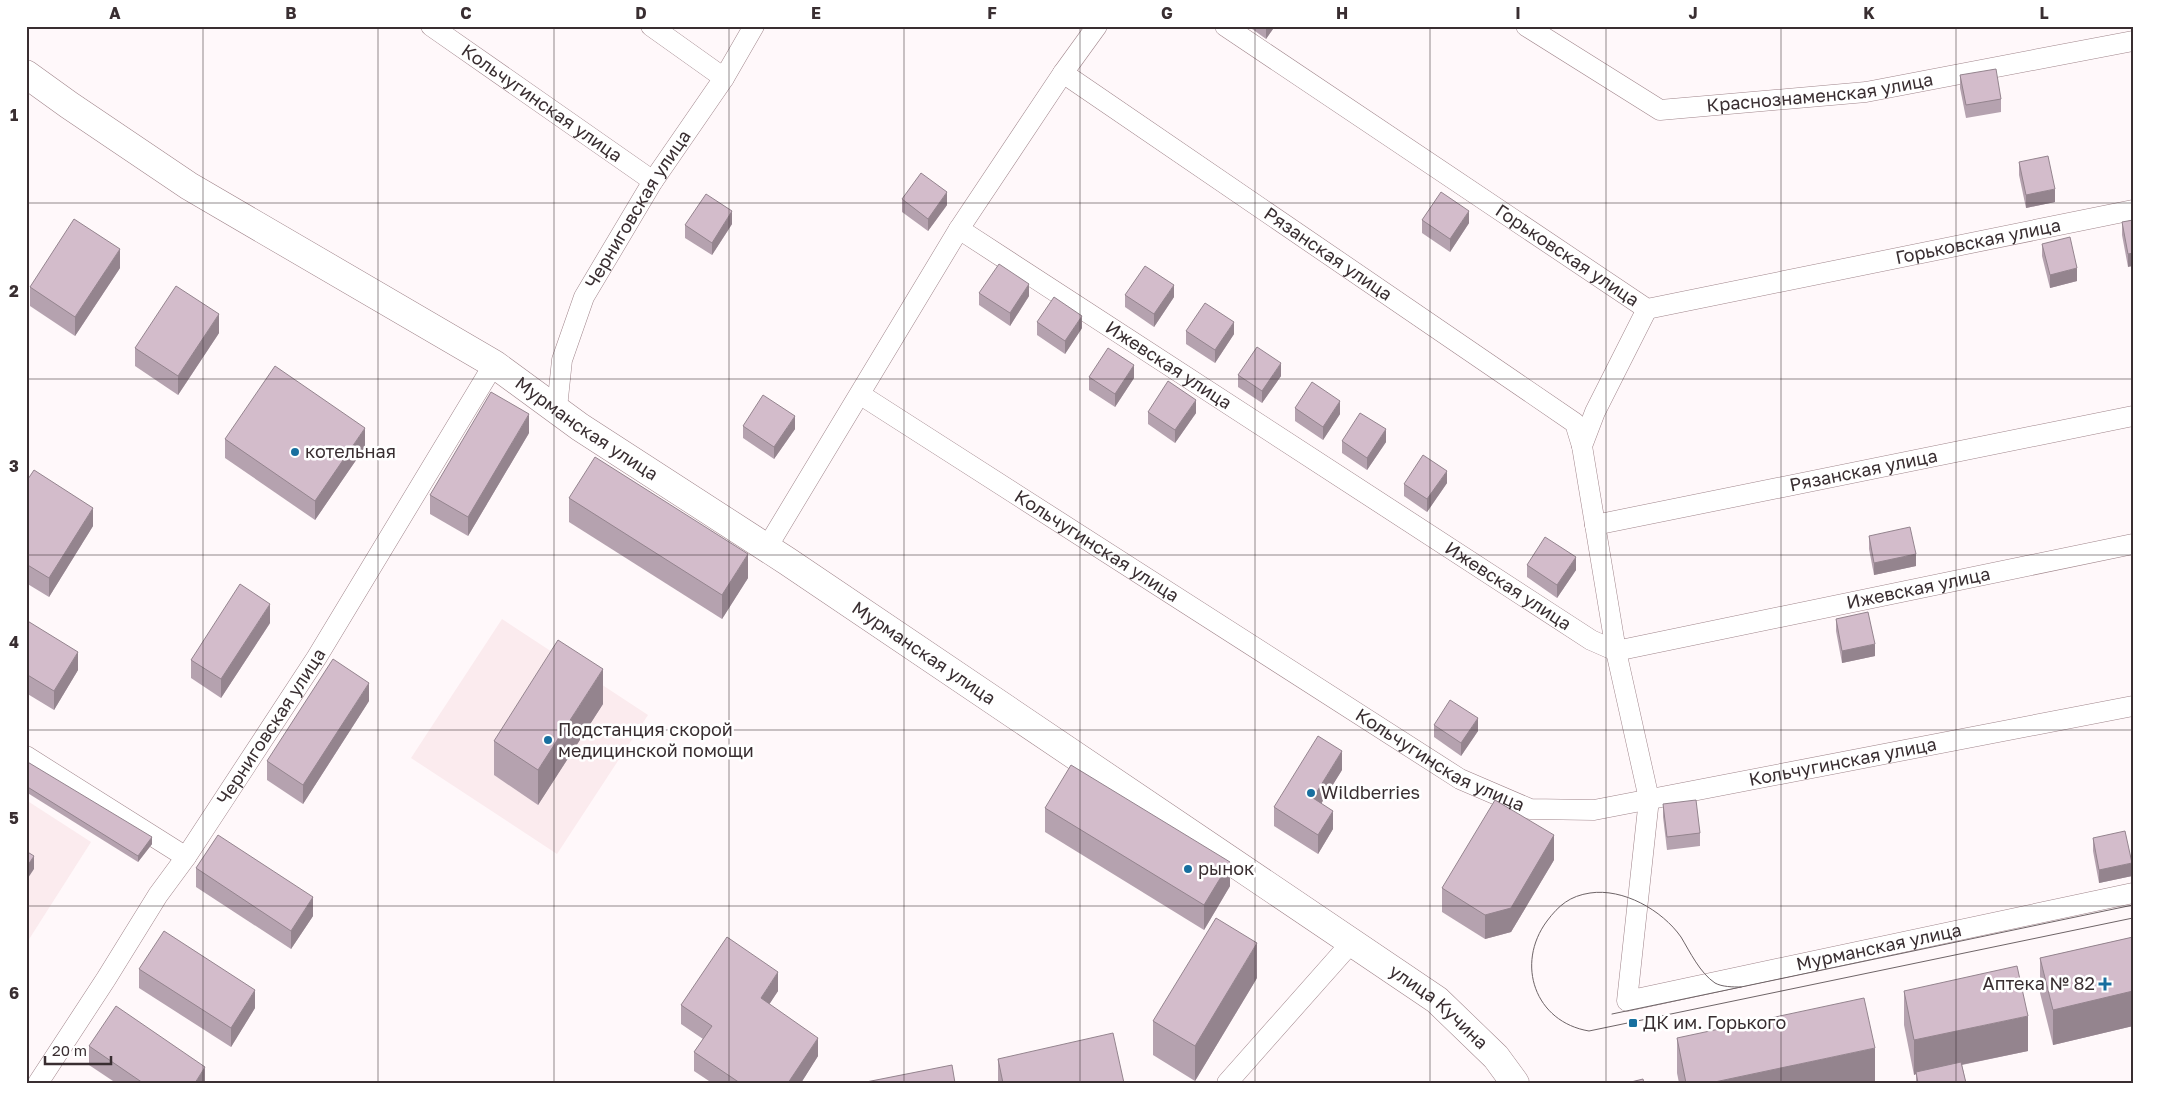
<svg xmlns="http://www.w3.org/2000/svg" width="2159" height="1109" viewBox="0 0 2159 1109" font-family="'Golos Text',sans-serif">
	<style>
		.built { fill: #fbebee }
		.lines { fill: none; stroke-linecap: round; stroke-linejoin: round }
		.minor-casing { stroke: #a0858b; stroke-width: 21 }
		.secondary-casing { stroke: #a0858b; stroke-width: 29 }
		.minor { stroke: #fff; stroke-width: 20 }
		.secondary { stroke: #fff; stroke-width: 28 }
		.tram { stroke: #6e6467; stroke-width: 1 }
		.wall { fill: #b5a2af }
		.shaded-wall { fill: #94848e }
		.building { fill: #d3bccb; stroke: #94848e }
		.grid { fill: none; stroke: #392e31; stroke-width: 1; stroke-opacity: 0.55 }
		.poi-dot { fill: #186f9f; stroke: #fff; stroke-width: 2 }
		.labels { text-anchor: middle; stroke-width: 5; stroke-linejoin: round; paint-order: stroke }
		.street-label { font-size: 18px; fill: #392e31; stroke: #fff }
		.poi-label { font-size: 18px; fill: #392e31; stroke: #fff; text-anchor: start }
		.neatline { fill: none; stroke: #392e31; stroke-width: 2 }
		.grid-label { font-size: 16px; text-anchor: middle; font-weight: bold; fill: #392e31 }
	</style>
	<rect width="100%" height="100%" fill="#fff8fa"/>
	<!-- built -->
	<g class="built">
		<path d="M 502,619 L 648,715 L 557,854 L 411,758 Z"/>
		<path d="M 26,800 L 91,842 L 26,944 Z"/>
	</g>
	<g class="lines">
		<!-- minor casing -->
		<g class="minor-casing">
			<g id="minor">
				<path id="s1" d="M 431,26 L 653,181"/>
				<path d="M 651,26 L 724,78"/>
				<path id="s2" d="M 1225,26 L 1647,309 L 2133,210"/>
				<path id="s3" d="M 1526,26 L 1660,110 L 1866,92 L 2133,41"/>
				<path id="s4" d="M 1063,73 L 1575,423 L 1582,446"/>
				<path id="s5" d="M 959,229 L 1591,640 L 1616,651 L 2133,544"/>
				<path id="s6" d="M 1647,309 L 1595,412 L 1582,446 L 1616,651 L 1649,799 L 1627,1001 L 2133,893"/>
				<path id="s7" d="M 861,395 L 1460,779 L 1530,809 L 1594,810 L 2133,706"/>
				<path id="s8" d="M 557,408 L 562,360 L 584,297 L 653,181 L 724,78 L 754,26"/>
				<path id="s9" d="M 1595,525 L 2133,416"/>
				<path d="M 766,549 L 959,229 L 1063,73 L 1097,26"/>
				<path d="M 26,756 L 186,857"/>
				<path id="s10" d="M 38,1083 L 106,979 L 158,895 L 186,857 L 317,657 L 494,364"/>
				<path d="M 1227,1083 L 1351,943"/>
			</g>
		</g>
		<!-- secondary casing -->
		<g class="secondary-casing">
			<g id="secondary">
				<path id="s11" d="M 26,74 L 69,105 L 189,186 L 494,364 L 580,427 L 787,561 L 1437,1000 L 1496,1057 L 1515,1083"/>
			</g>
		</g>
		<!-- minor -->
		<use href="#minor" class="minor"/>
		<!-- secondary -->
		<use href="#secondary" class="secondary"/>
		<!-- tram -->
		<g class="tram">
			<path d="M 1741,987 C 1733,987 1722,987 1715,983 C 1700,973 1690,952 1681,937 C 1662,910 1623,888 1590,893 C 1570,896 1559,905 1547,921 C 1515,964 1535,1022 1589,1031 L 2133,918"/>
			<path d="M 1612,1014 L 2133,905"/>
		</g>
	</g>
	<!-- wall -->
	<g class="wall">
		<path d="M 1248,26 L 1275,26 L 1266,39 Z"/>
		<path d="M 1960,75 L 2001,99 L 2001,112 L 1966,118 L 1960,88 Z"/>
		<path d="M 2019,162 L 2055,202 L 2026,208 L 2019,175 Z"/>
		<path d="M 902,199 L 947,205 L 928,231 L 902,212 Z"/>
		<path d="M 1422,220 L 1469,223 L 1450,252 L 1422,233 Z"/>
		<path d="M 2133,220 L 2128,267 L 2122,235 L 2122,222 Z"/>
		<path d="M 732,224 L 712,255 L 685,238 L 685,225 Z"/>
		<path d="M 2042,244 L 2077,281 L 2050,288 L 2042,256 Z"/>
		<path d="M 120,268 L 75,336 L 30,306 L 30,287 Z"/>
		<path d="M 979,293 L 1029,296 L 1010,326 L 979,305 Z"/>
		<path d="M 1125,295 L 1174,297 L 1154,327 L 1125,307 Z"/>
		<path d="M 1037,322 L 1082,328 L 1065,354 L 1037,335 Z"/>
		<path d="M 1186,331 L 1234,334 L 1215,363 L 1186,344 Z"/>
		<path d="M 219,333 L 178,395 L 135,366 L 135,348 Z"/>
		<path d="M 1238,375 L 1281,376 L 1262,403 L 1238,387 Z"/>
		<path d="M 1089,377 L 1134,378 L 1115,407 L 1089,390 Z"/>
		<path d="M 1295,408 L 1340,414 L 1323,440 L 1295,421 Z"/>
		<path d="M 1148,412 L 1196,413 L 1175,443 L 1148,424 Z"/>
		<path d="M 743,426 L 795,429 L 774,459 L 743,438 Z"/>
		<path d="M 529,433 L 468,536 L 430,514 L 430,495 Z"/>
		<path d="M 225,439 L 365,447 L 315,520 L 225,458 Z"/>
		<path d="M 1342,441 L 1386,442 L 1367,470 L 1342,453 Z"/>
		<path d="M 26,482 L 93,526 L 49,597 L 26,583 Z"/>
		<path d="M 1447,483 L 1427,512 L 1404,496 L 1404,484 Z"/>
		<path d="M 569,498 L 748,578 L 722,619 L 569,522 Z"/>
		<path d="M 1869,536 L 1916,566 L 1874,575 L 1869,549 Z"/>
		<path d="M 1527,565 L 1576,570 L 1557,598 L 1527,577 Z"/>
		<path d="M 1836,619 L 1875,656 L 1842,663 L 1836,631 Z"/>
		<path d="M 26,620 L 78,670 L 54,710 L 26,693 Z"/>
		<path d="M 270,623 L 221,698 L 191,678 L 191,660 Z"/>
		<path d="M 369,701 L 303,804 L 267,780 L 267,761 Z"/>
		<path d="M 603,704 L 538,805 L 494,775 L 494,741 Z"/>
		<path d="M 1434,725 L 1478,731 L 1461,756 L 1434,737 Z"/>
		<path d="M 26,761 L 152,844 L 138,862 L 26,792 Z"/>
		<path d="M 1342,770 L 1321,803 L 1333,829 L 1318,854 L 1274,826 L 1274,807 Z"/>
		<path d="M 1663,804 L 1700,833 L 1700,846 L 1667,850 L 1663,817 Z"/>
		<path d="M 1045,808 L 1230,886 L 1204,930 L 1045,832 Z"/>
		<path d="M 2093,838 L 2132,876 L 2099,883 L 2093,851 Z"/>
		<path d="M 1554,860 L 1511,932 L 1485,939 L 1442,912 L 1442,888 Z"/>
		<path d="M 196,868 L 313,916 L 291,949 L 196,887 Z"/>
		<path d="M 2133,937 L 2133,1026 L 2053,1045 L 2040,993 L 2040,958 Z"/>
		<path d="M 139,969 L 255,1008 L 231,1047 L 139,988 Z"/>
		<path d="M 1257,978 L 1195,1081 L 1153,1055 L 1153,1021 Z"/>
		<path d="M 778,991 L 769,1004 L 818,1056 L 801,1083 L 712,1083 L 694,1071 L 694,1052 L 703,1039 L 681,1024 L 681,1005 Z"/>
		<path d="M 1904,991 L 2028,1051 L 1962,1065 L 1966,1083 L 1916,1083 L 1916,1074 L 1914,1075 L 1904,1025 Z"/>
		<path d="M 1677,1038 L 1875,1083 L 1679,1083 L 1677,1073 Z"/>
		<path d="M 89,1046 L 205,1083 L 116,1083 L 89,1065 Z"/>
		<path d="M 998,1059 L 1124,1083 L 998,1083 Z"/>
	</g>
	<!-- shaded-wall -->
	<g class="shaded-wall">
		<path d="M 1266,26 L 1275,26 L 1266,39 Z"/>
		<path d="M 2055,189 L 2055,202 L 2026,208 L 2026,195 Z"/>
		<path d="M 947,192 L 947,205 L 928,231 L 928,219 Z"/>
		<path d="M 732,211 L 732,224 L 712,255 L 712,243 Z"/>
		<path d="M 1469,211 L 1469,223 L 1450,252 L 1450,239 Z"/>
		<path d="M 120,249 L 120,268 L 75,336 L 75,317 Z"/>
		<path d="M 2133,253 L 2133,266 L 2128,267 L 2128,254 Z"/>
		<path d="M 2077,268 L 2077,281 L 2050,288 L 2050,275 Z"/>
		<path d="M 1029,284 L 1029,296 L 1010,326 L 1010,313 Z"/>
		<path d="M 1174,285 L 1174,297 L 1154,327 L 1154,314 Z"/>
		<path d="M 219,314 L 219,333 L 178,395 L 178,376 Z"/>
		<path d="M 1082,316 L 1082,328 L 1065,354 L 1065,341 Z"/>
		<path d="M 1234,322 L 1234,334 L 1215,363 L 1215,350 Z"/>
		<path d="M 1281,363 L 1281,376 L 1262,403 L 1262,391 Z"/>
		<path d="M 1134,365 L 1134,378 L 1115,407 L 1115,394 Z"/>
		<path d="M 1196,400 L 1196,413 L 1175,443 L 1175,430 Z"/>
		<path d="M 1340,401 L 1340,414 L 1323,440 L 1323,427 Z"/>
		<path d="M 529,414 L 529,433 L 468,536 L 468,517 Z"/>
		<path d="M 795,416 L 795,429 L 774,459 L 774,447 Z"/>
		<path d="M 365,428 L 365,447 L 315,520 L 315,501 Z"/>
		<path d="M 1386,429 L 1386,442 L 1367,470 L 1367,458 Z"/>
		<path d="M 1447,471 L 1447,483 L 1427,512 L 1427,499 Z"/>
		<path d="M 93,508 L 93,526 L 49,597 L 49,578 Z"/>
		<path d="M 748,554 L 748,578 L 722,619 L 722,595 Z"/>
		<path d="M 1916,554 L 1916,566 L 1874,575 L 1874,563 Z"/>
		<path d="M 1576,557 L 1576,570 L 1557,598 L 1557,585 Z"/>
		<path d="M 270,604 L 270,623 L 221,698 L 221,679 Z"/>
		<path d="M 1875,644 L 1875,656 L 1842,663 L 1842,651 Z"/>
		<path d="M 78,652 L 78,670 L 54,710 L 54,691 Z"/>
		<path d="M 603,669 L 603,704 L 538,805 L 538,770 Z"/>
		<path d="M 369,683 L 369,701 L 303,804 L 303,785 Z"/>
		<path d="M 1478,718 L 1478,731 L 1461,756 L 1461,743 Z"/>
		<path d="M 1342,751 L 1342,770 L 1313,817 L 1313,798 Z"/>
		<path d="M 1333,811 L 1333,829 L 1318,854 L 1318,835 Z"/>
		<path d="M 1554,835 L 1554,860 L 1511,932 L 1485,939 L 1485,915 Z"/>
		<path d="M 152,837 L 152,844 L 138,862 L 138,856 Z"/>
		<path d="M 34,856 L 34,869 L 26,881 L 26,868 Z"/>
		<path d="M 1230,862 L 1230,886 L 1204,930 L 1204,905 Z"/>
		<path d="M 2132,863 L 2132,876 L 2099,883 L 2099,870 Z"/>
		<path d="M 313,897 L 313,916 L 291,949 L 291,931 Z"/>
		<path d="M 1257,943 L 1257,978 L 1195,1081 L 1195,1046 Z"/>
		<path d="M 778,972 L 778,991 L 761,1017 L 761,998 Z"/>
		<path d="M 255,990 L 255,1008 L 231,1047 L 231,1028 Z"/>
		<path d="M 2133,991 L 2133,1026 L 2053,1045 L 2053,1010 Z"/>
		<path d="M 2028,1016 L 2028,1051 L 1916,1074 L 1916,1072 L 1916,1074 L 1914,1075 L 1914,1040 Z"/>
		<path d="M 818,1038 L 818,1056 L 801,1083 L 788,1083 Z"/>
		<path d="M 1875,1048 L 1875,1083 L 1710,1083 Z"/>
		<path d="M 205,1067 L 205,1083 L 195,1083 Z"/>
	</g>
	<!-- building -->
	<g class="building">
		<path d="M 1996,69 L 2001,99 L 1966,105 L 1960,75 Z"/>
		<path d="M 2048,156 L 2055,189 L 2026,195 L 2019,162 Z"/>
		<path d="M 921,173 L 947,192 L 928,219 L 902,199 Z"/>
		<path d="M 1441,192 L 1469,211 L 1450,239 L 1422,220 Z"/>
		<path d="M 706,194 L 732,211 L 712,243 L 685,225 Z"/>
		<path d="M 74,219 L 120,249 L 75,317 L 30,287 Z"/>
		<path d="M 2133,220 L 2133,253 L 2128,254 L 2122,222 Z"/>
		<path d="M 2070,237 L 2077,268 L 2050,275 L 2042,244 Z"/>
		<path d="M 999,264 L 1029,284 L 1010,313 L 979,293 Z"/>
		<path d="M 1145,266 L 1174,285 L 1154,314 L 1125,295 Z"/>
		<path d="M 176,286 L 219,314 L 178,376 L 135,348 Z"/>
		<path d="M 1054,297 L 1082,316 L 1065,341 L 1037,322 Z"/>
		<path d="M 1205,303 L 1234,322 L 1215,350 L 1186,331 Z"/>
		<path d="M 1257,347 L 1281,363 L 1262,391 L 1238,375 Z"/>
		<path d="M 1108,348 L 1134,365 L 1115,394 L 1089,377 Z"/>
		<path d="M 275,366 L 365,428 L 315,501 L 225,439 Z"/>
		<path d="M 1168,381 L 1196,400 L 1175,430 L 1148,412 Z"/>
		<path d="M 1312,382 L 1340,401 L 1323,427 L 1295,408 Z"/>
		<path d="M 491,392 L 529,414 L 468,517 L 430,495 Z"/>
		<path d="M 763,395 L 795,416 L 774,447 L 743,426 Z"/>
		<path d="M 1360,413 L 1386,429 L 1367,458 L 1342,441 Z"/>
		<path d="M 1423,455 L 1447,471 L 1427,499 L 1404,484 Z"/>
		<path d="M 595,457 L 748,554 L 722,595 L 569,498 Z"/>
		<path d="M 34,470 L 93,508 L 49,578 L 26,564 L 26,482 Z"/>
		<path d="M 1910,527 L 1916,554 L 1874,563 L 1869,536 Z"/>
		<path d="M 1545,537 L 1576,557 L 1557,585 L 1527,565 Z"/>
		<path d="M 240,584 L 270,604 L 221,679 L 191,660 Z"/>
		<path d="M 1868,612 L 1875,644 L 1842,651 L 1836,619 Z"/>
		<path d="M 26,620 L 78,652 L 54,691 L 26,674 Z"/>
		<path d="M 558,640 L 603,669 L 538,770 L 494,741 Z"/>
		<path d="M 333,659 L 369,683 L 303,785 L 267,761 Z"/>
		<path d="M 1450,700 L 1478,718 L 1461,743 L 1434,725 Z"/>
		<path d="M 1318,736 L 1342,751 L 1313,798 L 1333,811 L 1318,835 L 1274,807 Z"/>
		<path d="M 26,761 L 152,837 L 138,856 L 26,786 Z"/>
		<path d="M 1071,765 L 1230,862 L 1204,905 L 1045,808 Z"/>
		<path d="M 1495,800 L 1554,835 L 1511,908 L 1485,915 L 1442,888 Z"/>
		<path d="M 1696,800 L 1700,833 L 1667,837 L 1663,804 Z"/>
		<path d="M 2125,831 L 2132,863 L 2099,870 L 2093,838 Z"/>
		<path d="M 218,835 L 313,897 L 291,931 L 196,868 Z"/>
		<path d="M 26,851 L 34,856 L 26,868 Z"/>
		<path d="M 1216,918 L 1257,943 L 1195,1046 L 1153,1021 Z"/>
		<path d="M 164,931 L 255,990 L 231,1028 L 139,969 Z"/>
		<path d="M 727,937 L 778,972 L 761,998 L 818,1038 L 788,1083 L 740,1083 L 694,1052 L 712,1026 L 681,1005 Z"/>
		<path d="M 2133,937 L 2133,991 L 2053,1010 L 2040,958 Z"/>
		<path d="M 2017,966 L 2028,1016 L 1914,1040 L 1904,991 Z"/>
		<path d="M 1864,998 L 1875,1048 L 1710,1083 L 1686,1083 L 1677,1038 Z"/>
		<path d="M 116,1006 L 205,1067 L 195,1083 L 143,1083 L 89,1046 Z"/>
		<path d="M 1113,1033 L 1124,1083 L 1003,1083 L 998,1059 Z"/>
		<path d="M 1961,1062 L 1966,1083 L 1918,1083 L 1916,1072 Z"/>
		<path d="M 952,1065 L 955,1083 L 861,1083 Z"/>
		<path d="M 1643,1079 L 1644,1083 L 1627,1083 Z"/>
	</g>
	<!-- grid -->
	<path class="grid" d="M 203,26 L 203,1083M 378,26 L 378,1083M 554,26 L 554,1083M 729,26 L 729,1083M 904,26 L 904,1083M 1080,26 L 1080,1083M 1255,26 L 1255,1083M 1430,26 L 1430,1083M 1606,26 L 1606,1083M 1781,26 L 1781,1083M 1956,26 L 1956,1083M 26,203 L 2133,203M 26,379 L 2133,379M 26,555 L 2133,555M 26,730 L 2133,730M 26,906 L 2133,906"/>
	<!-- markers -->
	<g class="poi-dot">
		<circle cx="295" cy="452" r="5"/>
		<circle cx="548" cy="740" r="5"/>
		<circle cx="1311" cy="793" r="5"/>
		<circle cx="1188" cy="869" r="5"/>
		<path d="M2102.5 976.5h5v5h5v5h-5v5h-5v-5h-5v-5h5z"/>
		<rect x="1628" y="1018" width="10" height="10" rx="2.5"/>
	</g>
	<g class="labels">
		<!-- street labels -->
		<g class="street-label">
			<text dy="6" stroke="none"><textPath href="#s3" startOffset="319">Краснознаменская улица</textPath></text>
			<text dy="6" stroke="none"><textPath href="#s1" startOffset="135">Кольчугинская улица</textPath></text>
			<text dy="6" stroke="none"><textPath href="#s8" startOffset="218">Черниговская улица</textPath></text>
			<text dy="6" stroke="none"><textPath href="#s2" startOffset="846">Горьковская улица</textPath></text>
			<text dy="6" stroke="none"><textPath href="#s4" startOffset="321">Рязанская улица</textPath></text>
			<text dy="6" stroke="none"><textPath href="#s2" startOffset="412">Горьковская улица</textPath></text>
			<text dy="6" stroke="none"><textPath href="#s5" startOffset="250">Ижевская улица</textPath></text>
			<text dy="6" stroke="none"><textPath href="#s11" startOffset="664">Мурманская улица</textPath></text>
			<text dy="6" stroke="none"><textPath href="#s9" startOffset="274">Рязанская улица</textPath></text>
			<text dy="6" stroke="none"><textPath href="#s7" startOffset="280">Кольчугинская улица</textPath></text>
			<text dy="6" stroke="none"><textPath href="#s5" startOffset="655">Ижевская улица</textPath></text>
			<text dy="6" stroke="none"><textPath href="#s5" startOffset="1090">Ижевская улица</textPath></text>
			<text dy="6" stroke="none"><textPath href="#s11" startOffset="1069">Мурманская улица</textPath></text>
			<text dy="6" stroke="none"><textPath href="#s10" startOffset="426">Черниговская улица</textPath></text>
			<text dy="6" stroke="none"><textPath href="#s7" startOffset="685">Кольчугинская улица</textPath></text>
			<text dy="6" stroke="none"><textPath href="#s7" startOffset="1105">Кольчугинская улица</textPath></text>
			<text dy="6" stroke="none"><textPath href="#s6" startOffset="972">Мурманская улица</textPath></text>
			<text dy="6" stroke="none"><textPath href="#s11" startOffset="1694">улица Кучина</textPath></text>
		</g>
		<!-- poi labels -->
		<g class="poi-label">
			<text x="305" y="458">котельная</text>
			<text x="558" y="736">Подстанция скорой<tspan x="558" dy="21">медицинской помощи</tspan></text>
			<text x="1321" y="799">Wildberries</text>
			<text x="1198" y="875">рынок</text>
			<text x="2095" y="990" text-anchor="end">Аптека № 82</text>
			<text x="1643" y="1029">ДК им. Горького</text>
		</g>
	</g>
	<!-- border -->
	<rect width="2159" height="1109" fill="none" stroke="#ffffff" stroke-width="55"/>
	<!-- scale -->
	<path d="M45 1056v8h66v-8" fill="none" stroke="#392e31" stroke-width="2.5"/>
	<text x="52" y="1056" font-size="15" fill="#392e31" stroke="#ffffff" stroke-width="4" paint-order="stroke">20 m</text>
	<rect x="28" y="28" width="2104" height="1054" class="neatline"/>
	<g class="grid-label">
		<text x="115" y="19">A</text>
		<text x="291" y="19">B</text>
		<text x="466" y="19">C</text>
		<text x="641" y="19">D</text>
		<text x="816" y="19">E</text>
		<text x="992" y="19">F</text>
		<text x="1167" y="19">G</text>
		<text x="1342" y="19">H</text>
		<text x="1518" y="19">I</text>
		<text x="1693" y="19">J</text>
		<text x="1869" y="19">K</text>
		<text x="2044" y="19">L</text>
		<text x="14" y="121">1</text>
		<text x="14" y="297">2</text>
		<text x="14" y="472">3</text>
		<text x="14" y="648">4</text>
		<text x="14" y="824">5</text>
		<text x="14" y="999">6</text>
	</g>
</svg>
